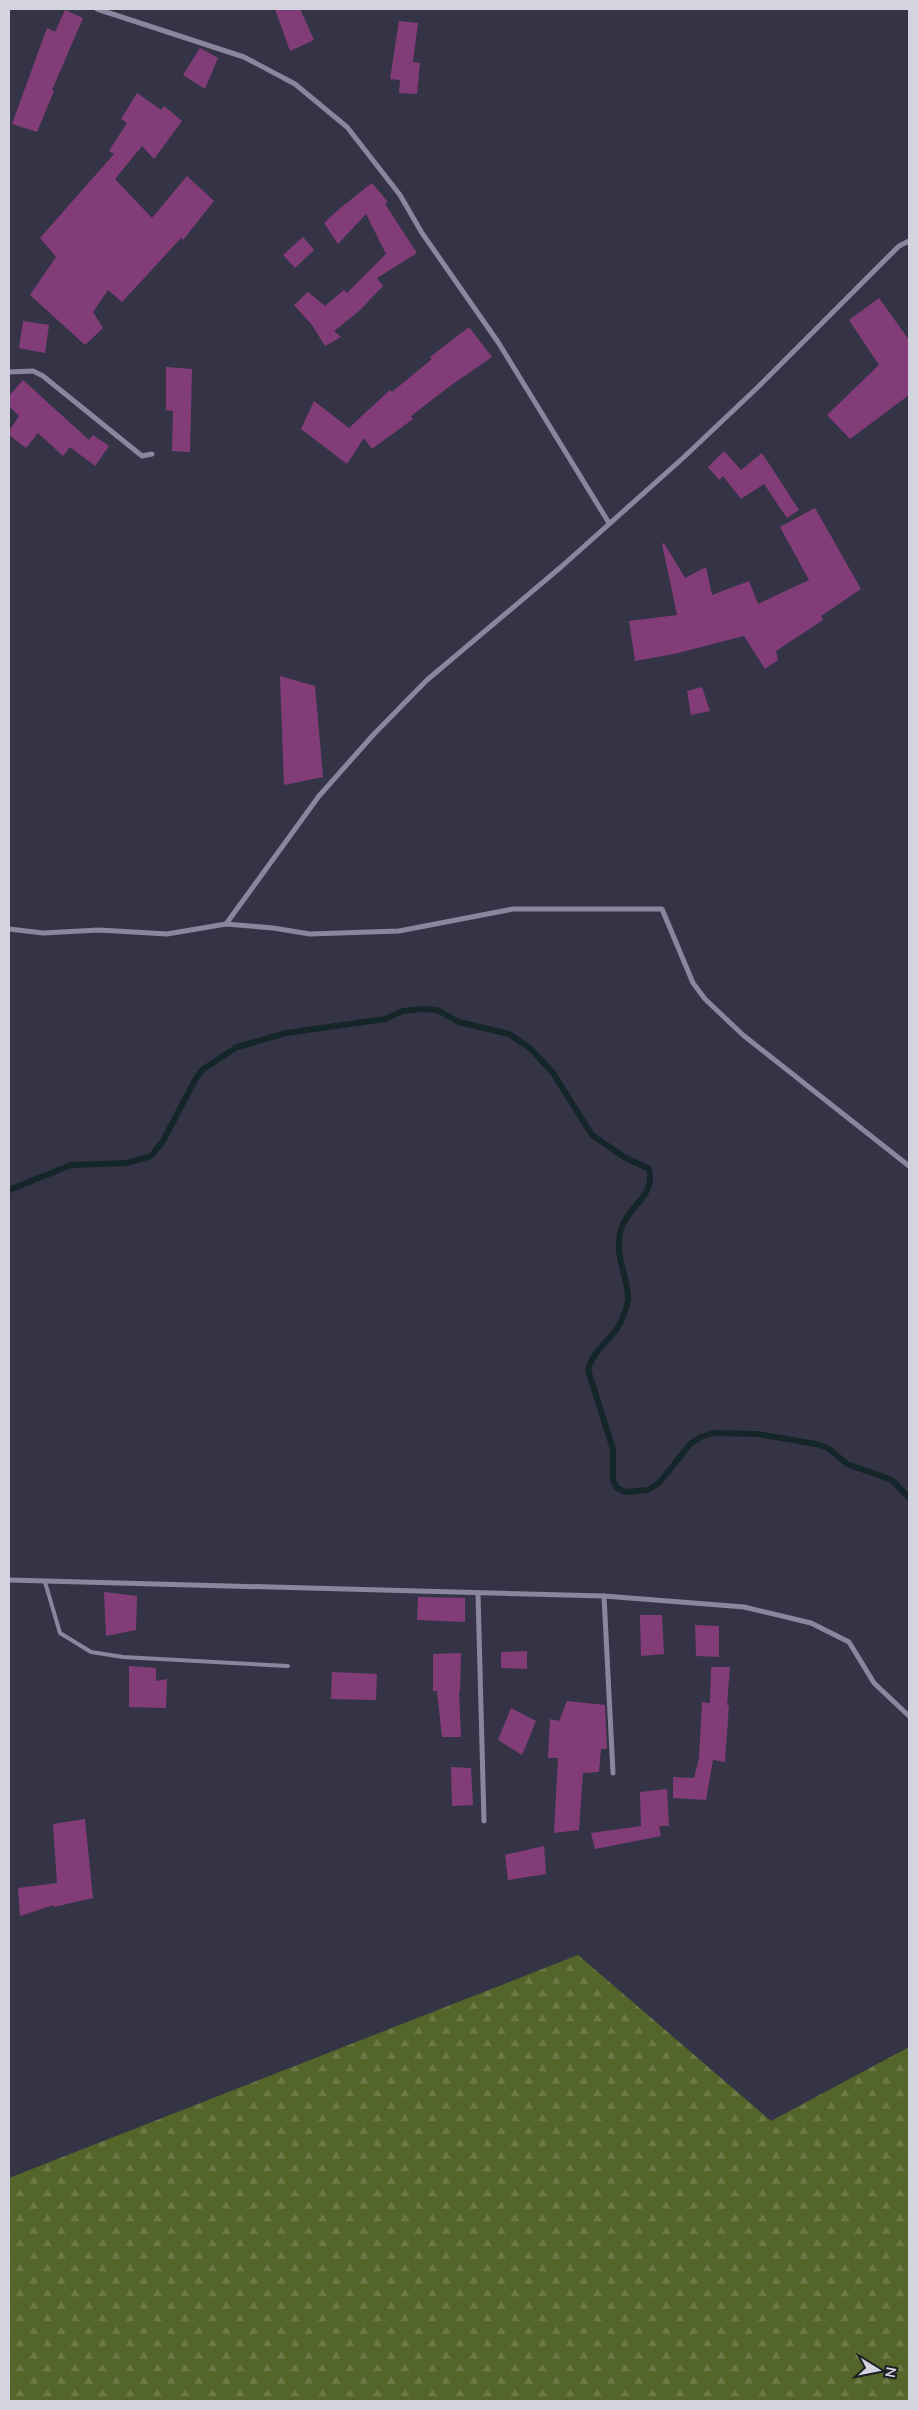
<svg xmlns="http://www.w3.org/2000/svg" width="918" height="2410" viewBox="0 0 918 2410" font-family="Mulish,sans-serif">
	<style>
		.forest { fill: url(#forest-firs) }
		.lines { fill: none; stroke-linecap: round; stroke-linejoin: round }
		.stream { stroke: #142629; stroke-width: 6 }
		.building { fill: #823d79 }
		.lane { stroke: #88879d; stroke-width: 4 }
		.street { stroke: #88879d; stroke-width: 5 }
	</style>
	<defs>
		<pattern id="forest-firs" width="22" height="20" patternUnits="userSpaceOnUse" patternTransform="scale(1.25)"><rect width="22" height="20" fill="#546529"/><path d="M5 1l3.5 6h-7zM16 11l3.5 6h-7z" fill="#6c7a48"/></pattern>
	</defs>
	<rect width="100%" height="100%" fill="#353447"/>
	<!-- forest -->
	<path class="forest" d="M 578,1955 L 771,2121 L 909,2047 L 909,2401 L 9,2401 L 9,2178 Z"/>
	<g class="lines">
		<!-- stream -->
		<path class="stream" d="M 9,1190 L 71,1165 L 127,1163 L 151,1156 L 163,1141 L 195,1080 L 202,1070 L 237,1047 L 286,1033 L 385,1019 L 403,1011 L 420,1009 L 437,1010 L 459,1022 L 509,1034 L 531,1049 L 553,1073 L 592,1135 L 624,1157 L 649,1169 C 656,1196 628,1206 621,1229 C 613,1255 629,1278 628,1301 C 627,1306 625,1312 623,1316 C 617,1337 593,1348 588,1370 L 613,1449 L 613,1480 L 617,1488 L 626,1492 L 648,1490 L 660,1482 L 690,1444 L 701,1437 L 713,1433 L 758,1434 L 816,1444 L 828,1448 L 847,1464 L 892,1480 L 909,1498"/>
	</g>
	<!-- building -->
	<g class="building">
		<path d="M 275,9 L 300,9 L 314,40 L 290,51 Z"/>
		<path d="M 65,10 L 83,18 L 52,90 L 54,91 L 37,132 L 12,124 L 47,28 L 55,32 Z"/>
		<path d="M 399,21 L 418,23 L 413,62 L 420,63 L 417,94 L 399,93 L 400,80 L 390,79 Z"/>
		<path d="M 200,48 L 218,58 L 205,89 L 183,75 Z"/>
		<path d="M 137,93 L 161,110 L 164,106 L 182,121 L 154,159 L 142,146 L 115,179 L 152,218 L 187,176 L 214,201 L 183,240 L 181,238 L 122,302 L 108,290 L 93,312 L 103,328 L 85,345 L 30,295 L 56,257 L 40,238 L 114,154 L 109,151 L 127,123 L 121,119 Z"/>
		<path d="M 372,183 L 388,202 L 385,204 L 417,253 L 377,278 L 383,286 L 359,311 L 334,331 L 341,337 L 325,346 L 312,325 L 294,305 L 308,292 L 325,306 L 344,290 L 347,293 L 386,254 L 366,214 L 338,244 L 324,223 L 339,209 Z"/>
		<path d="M 303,237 L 314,250 L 295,268 L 283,255 Z"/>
		<path d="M 879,298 L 909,340 L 909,395 L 850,439 L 827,415 L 879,365 L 849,320 Z"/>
		<path d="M 23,321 L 49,325 L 45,353 L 19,348 Z"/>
		<path d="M 469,327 L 492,357 L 450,386 L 411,416 L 413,419 L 372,449 L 364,438 L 347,464 L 301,429 L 314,401 L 349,428 L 390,390 L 392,392 L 432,359 L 430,357 Z"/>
		<path d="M 166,367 L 192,369 L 190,452 L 172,451 L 173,411 L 166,410 Z"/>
		<path d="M 23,380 L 89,440 L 93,435 L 109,446 L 95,466 L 70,447 L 63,456 L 38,433 L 26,448 L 9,435 L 9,431 L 19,416 L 9,406 L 9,396 Z"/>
		<path d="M 724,451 L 741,470 L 762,453 L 799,510 L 787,518 L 764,484 L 741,499 L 723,476 L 719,480 L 708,467 Z"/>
		<path d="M 815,508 L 861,589 L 821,616 L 823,620 L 776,651 L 778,660 L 765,669 L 744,636 L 674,654 L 635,661 L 629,621 L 677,615 L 662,544 L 664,543 L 685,578 L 706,567 L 712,595 L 749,581 L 758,604 L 809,580 L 780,527 Z"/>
		<path d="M 280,676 L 315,686 L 323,777 L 284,785 Z"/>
		<path d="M 702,687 L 710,711 L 691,715 L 687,691 Z"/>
		<path d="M 104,1592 L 137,1596 L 136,1630 L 106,1636 Z"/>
		<path d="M 418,1597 L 465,1598 L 465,1622 L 417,1620 Z"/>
		<path d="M 640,1615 L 662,1615 L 664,1654 L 641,1656 Z"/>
		<path d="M 695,1625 L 719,1626 L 719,1657 L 696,1656 Z"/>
		<path d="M 527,1651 L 527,1669 L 501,1668 L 501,1652 Z"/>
		<path d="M 461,1653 L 460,1692 L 459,1692 L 461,1737 L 442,1737 L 437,1691 L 433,1691 L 433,1654 Z"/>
		<path d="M 129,1666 L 156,1668 L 156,1681 L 167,1679 L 166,1708 L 129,1707 Z"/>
		<path d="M 711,1667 L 730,1667 L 727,1705 L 729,1705 L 725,1762 L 713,1760 L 706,1800 L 673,1798 L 673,1777 L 694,1778 L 699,1758 L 702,1702 L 710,1703 Z"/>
		<path d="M 332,1672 L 377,1674 L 376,1700 L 331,1699 Z"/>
		<path d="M 567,1701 L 605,1705 L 607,1749 L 601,1749 L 599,1772 L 583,1773 L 579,1830 L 554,1833 L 558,1758 L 548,1758 L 550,1719 L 559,1721 Z"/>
		<path d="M 511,1708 L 536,1721 L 522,1755 L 498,1740 Z"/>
		<path d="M 451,1767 L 471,1768 L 473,1805 L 452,1806 Z"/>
		<path d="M 667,1789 L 669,1826 L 659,1826 L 661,1836 L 595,1849 L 591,1833 L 641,1826 L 640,1792 Z"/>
		<path d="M 85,1819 L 93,1898 L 54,1907 L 54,1905 L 20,1916 L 18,1888 L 57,1883 L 53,1824 Z"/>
		<path d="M 544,1846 L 546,1874 L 508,1880 L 505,1855 Z"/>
	</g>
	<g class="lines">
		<!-- lane -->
		<path class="lane" d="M 45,1582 L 60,1633 L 91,1652 L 123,1657 L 288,1666"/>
		<!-- street -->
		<g class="street">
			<path d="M 97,9 L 244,57 L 295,84 L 347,127 L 400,195 L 422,233 L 498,342 L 609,523"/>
			<path d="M 9,372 L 33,371 L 43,376 L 142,456 L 152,454"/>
			<path d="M 226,924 L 319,796 L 374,734 L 427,680 L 561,567 L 683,458 L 758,387 L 899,246 L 909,241"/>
			<path d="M 9,929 L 43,933 L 99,930 L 167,934 L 226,924 L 273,928 L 310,934 L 399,931 L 513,909 L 662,909 L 693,983 L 705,999 L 743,1035 L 909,1166"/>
			<path d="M 9,1580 L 604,1596 L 744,1607 L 811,1623 L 849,1642 L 874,1683 L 909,1716"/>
			<path d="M 478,1594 L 484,1821"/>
			<path d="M 604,1596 L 613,1773"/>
		</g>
	</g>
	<!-- border -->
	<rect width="918" height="2410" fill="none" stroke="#d4d4e0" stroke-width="20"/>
	<!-- north arrow -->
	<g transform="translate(878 2370) rotate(100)" stroke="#1d1d25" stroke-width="4" paint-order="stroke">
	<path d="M0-4L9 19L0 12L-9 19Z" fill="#d4d4e0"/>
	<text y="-8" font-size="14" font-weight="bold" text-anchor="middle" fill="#d4d4e0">N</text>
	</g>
</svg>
